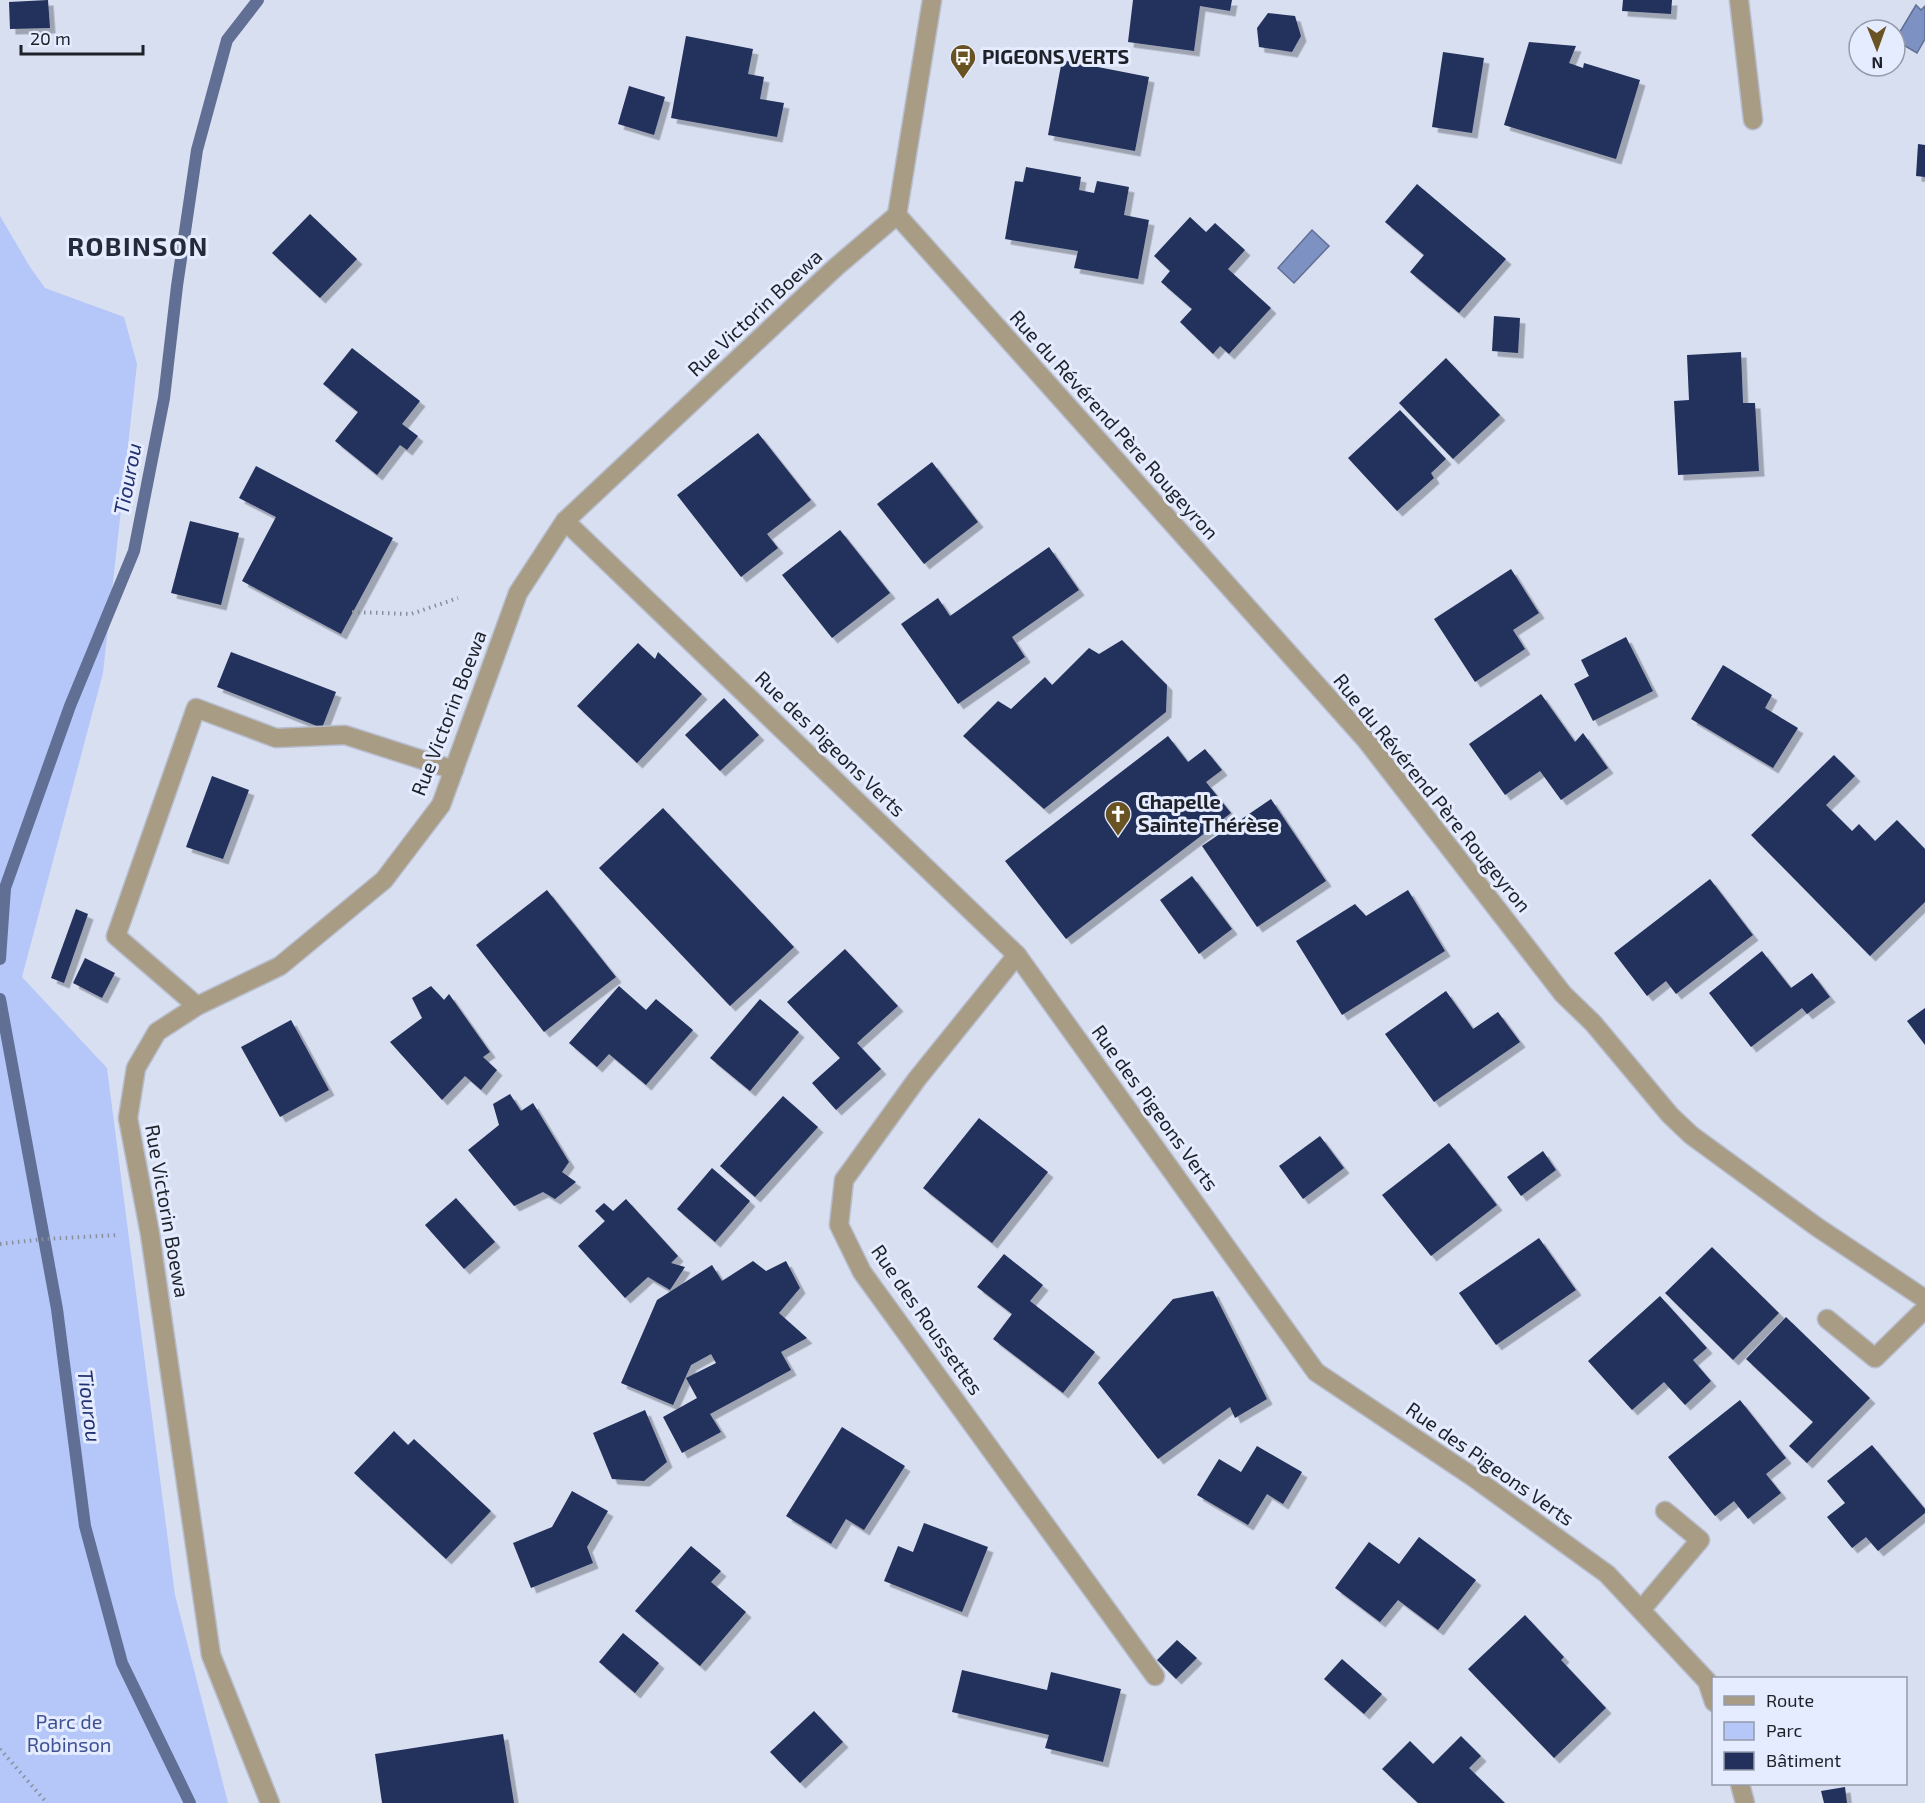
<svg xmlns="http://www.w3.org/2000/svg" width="1925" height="1803" viewBox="0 0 1925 1803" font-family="'Exo 2',sans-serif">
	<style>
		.green { fill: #b4c7f8 }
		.water { fill: #7e91c3; stroke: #616f94; stroke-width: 1.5 }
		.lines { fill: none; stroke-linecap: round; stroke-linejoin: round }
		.stream { stroke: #616f94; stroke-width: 12 }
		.building { fill: #23305b; filter: url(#shadow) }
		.minor-casing { stroke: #b7bdcd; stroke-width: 21 }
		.path { stroke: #898f9c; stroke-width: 4; stroke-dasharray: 1.5 4.5; stroke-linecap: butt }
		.minor { stroke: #a89c85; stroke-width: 18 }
		.labels { text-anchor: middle; stroke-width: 6; stroke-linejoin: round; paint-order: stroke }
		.poi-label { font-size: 20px; font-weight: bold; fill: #1e2128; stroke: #e5ecff; text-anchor: start }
		.street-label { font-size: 20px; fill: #1e2128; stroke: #e5ecff }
		.park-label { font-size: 20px; fill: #3e5293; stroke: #e5ecff }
		.water-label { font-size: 21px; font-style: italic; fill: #21316f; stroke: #e5ecff }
		.district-label { font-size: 26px; font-weight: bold; letter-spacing: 1.5px; fill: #252a38; stroke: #e5ecff }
	</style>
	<defs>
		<filter id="shadow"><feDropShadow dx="5.5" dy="5.5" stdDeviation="0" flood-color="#0004"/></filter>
	</defs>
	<rect width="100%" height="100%" fill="#d8dff1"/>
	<!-- green -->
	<path class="green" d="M 0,216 L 30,267 L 45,288 L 124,317 L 137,364 L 103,673 L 22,977 L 107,1068 L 175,1595 L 228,1803 L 0,1803 Z"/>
	<!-- water -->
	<g class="water">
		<path d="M 1916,5 L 1921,10 L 1925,6 L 1925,39 L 1917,53 L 1895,40 Z"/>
		<path d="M 1312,230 L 1329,246 L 1294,283 L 1278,268 Z"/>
	</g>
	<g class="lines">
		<!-- stream -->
		<g class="stream">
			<path d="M 0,959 L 5,888 L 70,706 L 134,551 L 164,398 L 177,286 L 197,150 L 227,40 L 258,0"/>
			<path d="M 0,999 L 57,1309 L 85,1526 L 122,1663 L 190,1803"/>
		</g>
	</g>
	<!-- building -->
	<g class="building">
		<path d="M 48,0 L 50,28 L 10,29 L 9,2 Z"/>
		<path d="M 1133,0 L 1232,0 L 1230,11 L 1200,6 L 1194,51 L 1128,42 Z"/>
		<path d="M 1623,0 L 1672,0 L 1671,14 L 1622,11 Z"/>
		<path d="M 1268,13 L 1295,16 L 1301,36 L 1292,52 L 1259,47 L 1257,28 Z"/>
		<path d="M 686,36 L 753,49 L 748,74 L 764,77 L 760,99 L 784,103 L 777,137 L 671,118 Z"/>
		<path d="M 1529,42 L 1576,46 L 1569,63 L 1583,68 L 1584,63 L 1640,80 L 1616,159 L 1504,125 Z"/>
		<path d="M 1443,52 L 1484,58 L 1472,133 L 1432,127 Z"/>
		<path d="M 1062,60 L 1149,77 L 1135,151 L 1048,135 Z"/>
		<path d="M 629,86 L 665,97 L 654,135 L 618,124 Z"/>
		<path d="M 1918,144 L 1925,145 L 1925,177 L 1916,176 Z"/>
		<path d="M 1026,167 L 1081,177 L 1079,190 L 1094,193 L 1097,181 L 1129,187 L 1124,215 L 1149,220 L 1138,279 L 1074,268 L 1078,251 L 1005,239 L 1015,181 L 1023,182 Z"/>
		<path d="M 1417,184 L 1506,259 L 1459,313 L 1410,272 L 1424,255 L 1385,222 Z"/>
		<path d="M 310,214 L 357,259 L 320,298 L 272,253 Z"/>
		<path d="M 1190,217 L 1206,232 L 1215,223 L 1245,250 L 1228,269 L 1271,308 L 1229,354 L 1220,346 L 1213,354 L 1180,322 L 1192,309 L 1161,282 L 1170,271 L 1154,256 Z"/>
		<path d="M 1494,316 L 1520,318 L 1518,353 L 1492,351 Z"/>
		<path d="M 352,348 L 420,401 L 402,424 L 418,436 L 407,450 L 400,445 L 377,475 L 335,441 L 358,412 L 323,384 Z"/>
		<path d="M 1741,352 L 1743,403 L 1755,403 L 1759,471 L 1678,475 L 1674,401 L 1689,400 L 1687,355 Z"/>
		<path d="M 1446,358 L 1500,415 L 1453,459 L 1399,403 Z"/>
		<path d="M 1400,410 L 1446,459 L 1431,473 L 1434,478 L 1397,511 L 1348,458 Z"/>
		<path d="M 758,433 L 811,500 L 767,534 L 778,548 L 741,577 L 677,495 Z"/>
		<path d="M 932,462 L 978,522 L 924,564 L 877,504 Z"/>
		<path d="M 256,466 L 393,538 L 341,634 L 242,581 L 276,517 L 239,498 Z"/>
		<path d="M 190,521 L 239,533 L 221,605 L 171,593 Z"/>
		<path d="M 840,530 L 890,593 L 832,638 L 782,575 Z"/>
		<path d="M 1049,547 L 1079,590 L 1012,637 L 1025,657 L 958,704 L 901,624 L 938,598 L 950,616 Z"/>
		<path d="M 1511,569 L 1539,613 L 1513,630 L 1525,649 L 1475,682 L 1434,619 Z"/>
		<path d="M 1626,637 L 1653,691 L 1593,721 L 1574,684 L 1589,676 L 1581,660 Z"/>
		<path d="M 1122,640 L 1167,685 L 1166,712 L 1044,809 L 963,736 L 998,701 L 1011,709 L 1045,677 L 1052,685 L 1089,648 L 1099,654 Z"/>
		<path d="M 638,643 L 655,659 L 658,652 L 702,694 L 637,763 L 577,706 Z"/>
		<path d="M 231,652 L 336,692 L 322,728 L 217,687 Z"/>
		<path d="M 1723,665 L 1772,695 L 1765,708 L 1798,728 L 1773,768 L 1691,719 Z"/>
		<path d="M 1541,694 L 1575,742 L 1583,733 L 1608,768 L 1561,800 L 1540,771 L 1505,795 L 1469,744 Z"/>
		<path d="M 724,698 L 759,735 L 720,771 L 685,735 Z"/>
		<path d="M 1168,736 L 1188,762 L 1205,749 L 1222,770 L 1206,782 L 1231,813 L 1066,939 L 1005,861 Z"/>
		<path d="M 1834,755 L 1855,776 L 1826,805 L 1852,831 L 1859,824 L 1875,841 L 1897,820 L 1925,849 L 1925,902 L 1870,956 L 1751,835 Z"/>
		<path d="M 212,776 L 249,790 L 223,859 L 186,847 Z"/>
		<path d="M 1271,799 L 1326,881 L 1257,927 L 1202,846 Z"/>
		<path d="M 663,808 L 794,947 L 730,1006 L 599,868 Z"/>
		<path d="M 1192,876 L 1232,929 L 1199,954 L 1160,900 Z"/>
		<path d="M 1710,879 L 1753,935 L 1676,994 L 1666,981 L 1647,996 L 1614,953 Z"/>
		<path d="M 547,890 L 616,977 L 544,1032 L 476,945 Z"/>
		<path d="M 1408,890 L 1445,951 L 1342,1015 L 1296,941 L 1355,904 L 1366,916 Z"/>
		<path d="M 76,909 L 88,914 L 64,983 L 51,978 Z"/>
		<path d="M 845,949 L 898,1006 L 857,1043 L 881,1069 L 836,1110 L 812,1083 L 840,1058 L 787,1002 Z"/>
		<path d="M 1762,951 L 1791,988 L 1812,973 L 1830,997 L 1807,1014 L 1802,1008 L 1751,1047 L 1709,993 Z"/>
		<path d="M 85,958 L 115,973 L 102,998 L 73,983 Z"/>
		<path d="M 431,986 L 444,1000 L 449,994 L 490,1052 L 483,1057 L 497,1070 L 481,1090 L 465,1076 L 442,1100 L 390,1042 L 422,1018 L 412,998 Z"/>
		<path d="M 619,986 L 646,1010 L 656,999 L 693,1030 L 646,1085 L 609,1054 L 597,1067 L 569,1043 Z"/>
		<path d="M 1446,991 L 1473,1029 L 1498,1012 L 1520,1042 L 1434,1102 L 1385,1034 Z"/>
		<path d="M 760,999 L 799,1032 L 750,1091 L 710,1058 Z"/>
		<path d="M 1925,1008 L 1925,1045 L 1907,1021 Z"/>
		<path d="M 291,1020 L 329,1090 L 280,1117 L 241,1047 Z"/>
		<path d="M 510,1094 L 521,1111 L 533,1103 L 569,1162 L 562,1172 L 576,1182 L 555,1199 L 543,1192 L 514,1206 L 468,1150 L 499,1125 L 493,1104 Z"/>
		<path d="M 783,1096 L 818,1127 L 755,1197 L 720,1166 Z"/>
		<path d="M 979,1118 L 1048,1172 L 992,1243 L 923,1188 Z"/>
		<path d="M 1320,1136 L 1344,1168 L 1303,1199 L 1279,1166 Z"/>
		<path d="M 1449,1143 L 1497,1205 L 1431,1256 L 1382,1195 Z"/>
		<path d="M 1543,1151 L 1556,1170 L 1521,1196 L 1507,1177 Z"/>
		<path d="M 712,1168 L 750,1201 L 715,1242 L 677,1209 Z"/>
		<path d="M 456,1198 L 495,1242 L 464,1269 L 425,1225 Z"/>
		<path d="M 626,1199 L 678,1256 L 671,1263 L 685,1267 L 670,1290 L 648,1277 L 625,1298 L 578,1246 L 605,1221 L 595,1211 L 604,1203 L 613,1211 Z"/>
		<path d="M 1539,1238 L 1576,1290 L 1496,1345 L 1459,1293 Z"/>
		<path d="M 1712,1247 L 1779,1313 L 1733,1360 L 1665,1293 Z"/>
		<path d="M 1004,1254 L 1043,1285 L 1030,1301 L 1095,1352 L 1063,1393 L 993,1339 L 1012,1314 L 977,1287 Z"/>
		<path d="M 753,1261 L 766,1271 L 786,1261 L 800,1288 L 779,1313 L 807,1338 L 781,1352 L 791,1370 L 710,1414 L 721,1432 L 682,1453 L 663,1417 L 697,1398 L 686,1378 L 716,1363 L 711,1354 L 691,1365 L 673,1405 L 621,1383 L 657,1300 L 712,1265 L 722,1281 Z"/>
		<path d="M 1213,1291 L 1267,1399 L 1235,1418 L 1230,1407 L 1158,1459 L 1098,1383 L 1173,1299 Z"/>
		<path d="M 1660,1296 L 1707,1348 L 1693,1360 L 1711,1381 L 1685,1405 L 1664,1382 L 1632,1410 L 1588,1361 Z"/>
		<path d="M 1786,1317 L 1870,1398 L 1807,1463 L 1789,1446 L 1813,1422 L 1746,1359 Z"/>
		<path d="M 1740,1400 L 1786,1458 L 1766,1474 L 1781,1493 L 1748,1519 L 1734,1501 L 1715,1516 L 1668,1457 Z"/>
		<path d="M 645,1410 L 667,1462 L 644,1481 L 612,1479 L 593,1433 Z"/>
		<path d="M 842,1427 L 905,1466 L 864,1530 L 846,1519 L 831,1544 L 786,1516 Z"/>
		<path d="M 394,1431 L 408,1445 L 414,1439 L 491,1511 L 446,1559 L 354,1473 Z"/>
		<path d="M 1872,1445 L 1925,1509 L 1925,1513 L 1878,1551 L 1866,1537 L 1852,1548 L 1827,1517 L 1845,1503 L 1827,1481 Z"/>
		<path d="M 1257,1446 L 1302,1472 L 1283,1504 L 1267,1494 L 1248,1525 L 1197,1495 L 1219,1459 L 1241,1472 Z"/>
		<path d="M 572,1491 L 608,1511 L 587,1547 L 593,1563 L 531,1588 L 513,1543 L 552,1527 Z"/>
		<path d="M 924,1523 L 988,1547 L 962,1612 L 884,1581 L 898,1546 L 913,1552 Z"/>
		<path d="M 1419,1537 L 1476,1580 L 1438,1630 L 1398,1600 L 1380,1622 L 1335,1588 L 1369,1542 L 1399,1564 Z"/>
		<path d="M 691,1546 L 721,1571 L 711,1582 L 746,1612 L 700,1666 L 635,1611 Z"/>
		<path d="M 1525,1615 L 1564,1657 L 1561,1660 L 1606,1708 L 1554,1758 L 1468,1669 Z"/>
		<path d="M 623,1633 L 659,1663 L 635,1693 L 599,1662 Z"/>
		<path d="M 1177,1640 L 1197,1658 L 1176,1679 L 1157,1660 Z"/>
		<path d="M 1342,1659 L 1382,1694 L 1364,1714 L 1324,1679 Z"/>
		<path d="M 962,1670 L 1047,1690 L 1051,1672 L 1121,1689 L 1103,1762 L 1045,1748 L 1049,1735 L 952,1712 Z"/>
		<path d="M 814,1711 L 843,1742 L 800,1783 L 770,1752 Z"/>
		<path d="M 503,1734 L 514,1803 L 382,1803 L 375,1754 Z"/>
		<path d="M 1461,1736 L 1481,1756 L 1469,1768 L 1505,1803 L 1418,1803 L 1382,1769 L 1410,1741 L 1433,1764 Z"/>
		<path d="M 1845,1787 L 1847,1803 L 1824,1803 L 1821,1791 Z"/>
	</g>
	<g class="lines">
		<!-- minor casing -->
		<g class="minor-casing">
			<g id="minor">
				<path d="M 1739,0 L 1753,120"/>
				<path d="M 897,215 L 1366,740 L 1563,994 L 1593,1023 L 1670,1115 L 1691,1135 L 1817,1227 L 1925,1299"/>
				<path d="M 565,521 L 1017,955 L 1316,1372 L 1473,1477 L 1607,1574 L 1707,1681 L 1714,1702"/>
				<path d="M 1017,955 L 917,1079 L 844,1180 L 839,1225 L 862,1272 L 1155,1676"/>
				<path d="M 197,1006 L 116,936 L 196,708 L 276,738 L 345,735 L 454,770"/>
				<path d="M 1827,1319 L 1875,1358 L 1925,1309"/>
				<path d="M 1641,1610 L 1700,1540 L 1665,1511"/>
				<path d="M 1740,1784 L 1745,1803"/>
				<path d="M 270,1803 L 211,1655 L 150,1234 L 128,1118 L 136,1068 L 157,1032 L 197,1006 L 280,966 L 384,880 L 441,805 L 518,593 L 565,521 L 836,267 L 897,215 L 932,0"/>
			</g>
		</g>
		<!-- path -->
		<g class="path">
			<path d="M 352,612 L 411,614 L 458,598"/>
			<path d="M 0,1244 L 45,1239 L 119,1235"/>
			<path d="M 0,1749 L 47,1803"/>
		</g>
		<!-- minor -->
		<use href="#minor" class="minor"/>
	</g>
	<!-- icons -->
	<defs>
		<g id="bus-pin" transform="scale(1.35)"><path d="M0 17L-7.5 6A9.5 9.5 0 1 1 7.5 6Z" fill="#6a5323" stroke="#e5ecff"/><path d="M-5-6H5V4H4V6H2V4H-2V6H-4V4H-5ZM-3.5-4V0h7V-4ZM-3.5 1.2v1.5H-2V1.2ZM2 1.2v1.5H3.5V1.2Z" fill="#fff"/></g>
		<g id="church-pin" transform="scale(1.35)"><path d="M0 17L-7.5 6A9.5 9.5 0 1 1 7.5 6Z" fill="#6a5323" stroke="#e5ecff"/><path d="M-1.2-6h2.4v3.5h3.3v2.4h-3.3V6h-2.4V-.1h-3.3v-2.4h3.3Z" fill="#fff"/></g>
	</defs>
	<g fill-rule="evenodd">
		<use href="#bus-pin" x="963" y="57"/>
		<use href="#church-pin" x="1118" y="814"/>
	</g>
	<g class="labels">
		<!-- poi labels -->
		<g class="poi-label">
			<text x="982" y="64">PIGEONS VERTS</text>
			<text x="1138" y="809">Chapelle<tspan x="1138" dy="23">Sainte Thérèse</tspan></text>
		</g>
		<!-- street labels -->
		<g class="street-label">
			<text transform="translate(755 313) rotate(-43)" y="7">Rue Victorin Boewa</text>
			<text transform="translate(1114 425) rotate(48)" y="7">Rue du Révérend Père Rougeyron</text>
			<text transform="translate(449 713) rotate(-69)" y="7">Rue Victorin Boewa</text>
			<text transform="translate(830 744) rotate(44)" y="7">Rue des Pigeons Verts</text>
			<text transform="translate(1432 793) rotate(51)" y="7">Rue du Révérend Père Rougeyron</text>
			<text transform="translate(1155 1108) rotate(54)" y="7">Rue des Pigeons Verts</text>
			<text transform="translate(167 1211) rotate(80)" y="7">Rue Victorin Boewa</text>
			<text transform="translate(927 1320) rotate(55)" y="7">Rue des Roussettes</text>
			<text transform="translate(1490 1464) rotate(35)" y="7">Rue des Pigeons Verts</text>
		</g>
		<!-- park labels -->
		<g class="park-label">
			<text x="69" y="1729">Parc de<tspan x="69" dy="23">Robinson</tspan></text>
		</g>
		<!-- water labels -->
		<g class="water-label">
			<text transform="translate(128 479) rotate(-79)" y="7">Tiourou</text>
			<text transform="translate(89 1406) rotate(83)" y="7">Tiourou</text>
		</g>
		<!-- district labels -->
		<g class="district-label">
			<text x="138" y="256">ROBINSON</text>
		</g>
	</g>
	<!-- legend -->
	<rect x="1712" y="1677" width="195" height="108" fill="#e5ecff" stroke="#959ba9" stroke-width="1.5"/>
	<rect x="1724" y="1696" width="30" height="9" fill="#a89c85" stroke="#959ba9" stroke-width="1.5"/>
	<text x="1766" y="1707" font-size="18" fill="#1e2128">Route</text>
	<rect x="1724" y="1722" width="30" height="18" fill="#b4c7f8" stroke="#959ba9" stroke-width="1.5"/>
	<text x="1766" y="1737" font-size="18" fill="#1e2128">Parc</text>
	<rect x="1724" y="1752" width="30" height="18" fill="#23305b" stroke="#959ba9" stroke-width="1.5"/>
	<text x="1766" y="1767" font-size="18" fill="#1e2128">Bâtiment</text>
	<!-- north arrow -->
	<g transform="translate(1877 48) rotate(179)"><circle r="28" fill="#e5ecff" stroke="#959ba9" stroke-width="1.5"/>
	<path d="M0-4.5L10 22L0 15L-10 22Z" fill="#6a5323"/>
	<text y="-9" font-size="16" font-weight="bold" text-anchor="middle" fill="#1e2128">N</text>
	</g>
	<!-- scale -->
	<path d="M21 45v9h122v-9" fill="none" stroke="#1e2128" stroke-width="3"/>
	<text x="30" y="45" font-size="18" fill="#1e2128" stroke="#e5ecff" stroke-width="4.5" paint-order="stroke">20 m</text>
</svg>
